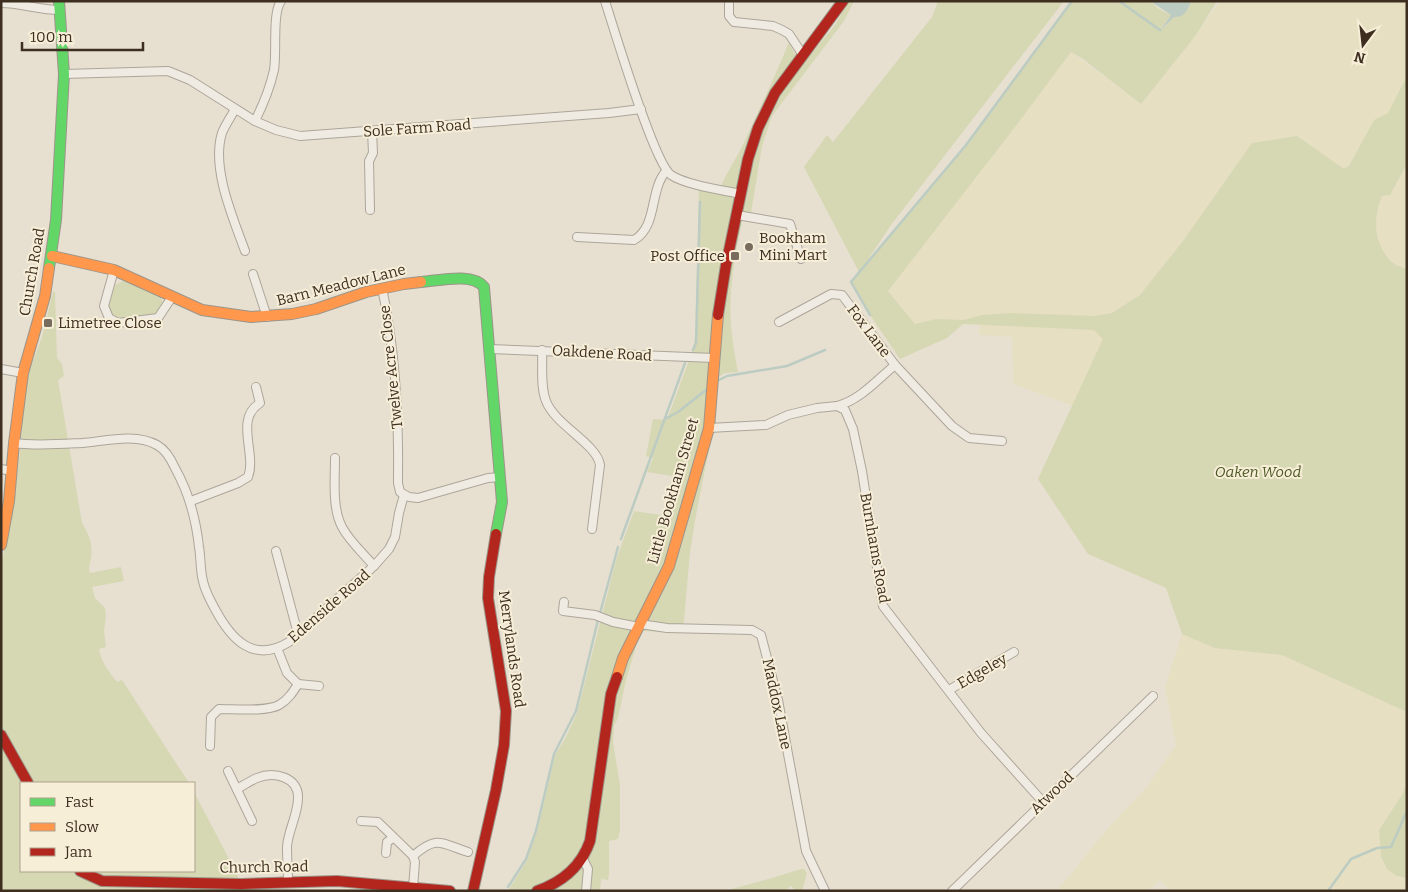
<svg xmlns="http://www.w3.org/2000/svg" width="1408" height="892" viewBox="0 0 1408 892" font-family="Bitter,serif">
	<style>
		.farmland { fill: #e6dfc2 }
		.green { fill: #d6d7b3 }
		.water { fill: #bcccc2 }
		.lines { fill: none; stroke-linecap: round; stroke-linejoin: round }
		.stream { stroke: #bcccc2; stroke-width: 2.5 }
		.street-casing { stroke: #ada599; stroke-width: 10 }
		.fast-casing { stroke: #9c958a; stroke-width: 12 }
		.slow-casing { stroke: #9c958a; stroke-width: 12 }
		.jam-casing { stroke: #9c958a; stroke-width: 12 }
		.street { stroke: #efebe3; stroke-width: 8 }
		.fast { stroke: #63d668; stroke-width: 10 }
		.slow { stroke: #ff974d; stroke-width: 10 }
		.jam { stroke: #b3261e; stroke-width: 10 }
		.poi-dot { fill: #786c5e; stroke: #f7eed8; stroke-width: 2 }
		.labels { text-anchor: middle; stroke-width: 4; stroke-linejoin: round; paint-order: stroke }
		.street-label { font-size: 15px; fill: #3d2e20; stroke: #f7eed8 }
		.poi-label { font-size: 15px; fill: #3d2e20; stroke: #f7eed8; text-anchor: start }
		.park-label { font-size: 15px; font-style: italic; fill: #4d5a26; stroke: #f7eed8 }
	</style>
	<rect width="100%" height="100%" fill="#e7e0d1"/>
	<!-- farmland -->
	<g class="farmland">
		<path d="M 1220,1 L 1407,1 L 1407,76 L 1388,114 L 1374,120 L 1349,166 L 1344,169 L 1297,136 L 1252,143 L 1183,241 L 1140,295 L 1112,313 L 1094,316 L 982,315 L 963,320 L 936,319 L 915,324 L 888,291 L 1071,52 L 1141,104 L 1196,35 Z"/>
		<path d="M 1407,164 L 1407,269 L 1394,264 L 1379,246 L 1376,230 L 1376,209 L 1382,196 L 1390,195 Z"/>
		<path d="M 980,324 L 1095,330 L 1104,339 L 1074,406 L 1013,384 L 1012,337 L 979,335 Z"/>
		<path d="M 1182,634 L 1215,648 L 1282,655 L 1407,712 L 1407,783 L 1402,795 L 1379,830 L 1381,857 L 1397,876 L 1407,878 L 1407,891 L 1171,891 L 1160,880 L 1148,891 L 1057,891 L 1108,828 L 1146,788 L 1176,745 L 1165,687 Z"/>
	</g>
	<!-- green -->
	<g class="green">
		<path d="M 849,1 L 854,1 L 844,21 L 772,116 L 762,146 L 751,213 L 744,214 C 736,248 728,290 731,325 C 732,341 735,356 738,372 L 725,373 L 717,378 L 715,419 L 696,515 L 690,552 L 684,621 L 681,633 L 644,631 L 640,633 L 626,680 L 618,718 L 614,726 L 613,742 L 620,785 L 620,831 L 618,839 L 609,841 L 609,874 L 608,880 L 601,879 L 600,891 L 508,891 L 527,860 L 537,832 L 555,755 L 566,737 L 577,713 L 616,560 L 634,511 L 661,515 L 665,512 L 672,476 L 647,472 L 653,458 L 646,456 L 653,419 L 667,420 L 692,352 L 695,339 L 699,189 L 718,194 C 723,178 733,164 741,149 C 757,114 774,79 789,42 L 794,53 L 807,59 L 835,25 Z"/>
		<path d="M 938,1 L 1064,1 L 891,225 L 863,267 L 966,145 L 1072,1 L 1150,1 L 1159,9 L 1171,15 L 1160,30 L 1166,26 L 1174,16 C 1184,18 1188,10 1191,1 L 1217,1 L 1196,35 L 1141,104 L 1083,59 L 1071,52 L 1015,127 L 888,291 L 915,324 L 936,319 L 963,320 L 982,315 L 1012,313 L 1094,316 L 1112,313 L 1140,295 L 1183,241 L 1252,143 L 1297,136 L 1344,169 L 1349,166 L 1374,120 L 1388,113 L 1407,76 L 1407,164 L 1390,195 L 1382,196 C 1372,219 1374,245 1392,262 C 1396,266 1402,267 1407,269 L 1407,712 L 1282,655 L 1215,648 L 1182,634 L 1166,588 L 1088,554 L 1038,479 L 1103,339 L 1094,330 L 963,324 L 947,338 L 900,359 L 870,315 L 851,282 L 859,272 L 804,167 L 827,135 L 833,142 L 932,17 Z"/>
		<path d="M 125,280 L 160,297 L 164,304 L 156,315 L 115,318 L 108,307 L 115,285 Z"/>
		<path d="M 53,292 L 55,292 L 57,358 L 62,364 L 64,376 L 58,380 L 82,523 C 89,535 93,543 91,558 C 90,563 88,568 90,573 L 121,567 L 124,581 L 92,587 L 95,598 L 105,608 L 106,616 L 104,631 L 106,647 L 99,649 C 101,662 109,672 117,682 L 122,680 L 189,783 L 21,783 L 21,871 L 194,871 L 194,792 L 237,874 L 242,889 L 248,891 L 1,891 L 1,565 L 11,522 L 20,452 L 20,431 L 25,383 L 42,337 Z"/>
		<path d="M 1407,783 L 1407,878 L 1397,876 L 1387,869 L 1381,857 L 1379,830 L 1402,795 Z"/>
		<path d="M 801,869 L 804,869 L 807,873 L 802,891 L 796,891 L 791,886 L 785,891 L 724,891 L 772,878 Z"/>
	</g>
	<!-- water -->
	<path class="water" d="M 1150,1 L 1191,1 C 1188,10 1184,18 1174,17 L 1160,31 L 1171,15 Z"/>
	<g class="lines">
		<!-- stream -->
		<g class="stream">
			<path d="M 1119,1 L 1160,30"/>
			<path d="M 870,315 L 851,282 L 966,145 L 1072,1"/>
			<path d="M 693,350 L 696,343 L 700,202"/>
			<path d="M 717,381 L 727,376 L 787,366 L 825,350"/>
			<path d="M 665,419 L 678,412 L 706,390"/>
			<path d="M 621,539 L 685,363"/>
			<path d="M 508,887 L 526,859 L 536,831 L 554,754 L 576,711 L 597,624 L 618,547"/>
			<path d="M 1328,891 L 1351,859 L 1377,848 L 1391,847 L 1407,811"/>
		</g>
		<!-- street casing -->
		<g class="street-casing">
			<g id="street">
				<path d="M 605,1 C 614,29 654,163 671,175 C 686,185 722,190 741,194"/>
				<path d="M 729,1 L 729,16 L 734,22 L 773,26 L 782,30 L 789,34 L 803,55"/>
				<path d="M 1,3 C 21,3 39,10 59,10"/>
				<path d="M 64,74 L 168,71 L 190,80 L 255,121 L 276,130 L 300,136 L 609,113 L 641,109"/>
				<path d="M 235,109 C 231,117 225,125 222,133 C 211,168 233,218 245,251"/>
				<path d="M 255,121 C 263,105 270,88 274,70 C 277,53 272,13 281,1"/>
				<path d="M 370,210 L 369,161 L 373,153 L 372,131"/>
				<path d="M 737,215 L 790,224 L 801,259"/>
				<path d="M 577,237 L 634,240 C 658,226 649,191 666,171"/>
				<path d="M 114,270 L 104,306 L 109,318 L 118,323 L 158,318 L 172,297"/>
				<path d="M 253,274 L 267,317"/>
				<path d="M 382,288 C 396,352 399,417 398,483 L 400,492 L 409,497 L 418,498 L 488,478 L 500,477"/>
				<path d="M 779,322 L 831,294 L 842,295 L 895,365 C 877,380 860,400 837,406"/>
				<path d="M 489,349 L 714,358"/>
				<path d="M 542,350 C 543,366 540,386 546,401 C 555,425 597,444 600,465 L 592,529"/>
				<path d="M 895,365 L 952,426 L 969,438 L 1002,441"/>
				<path d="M 1,369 L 23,373"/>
				<path d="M 709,428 L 766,425 L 788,415 L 817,408 L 837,406 L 845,410 L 853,429 L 862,471 L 883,606 L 981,733 L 1043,802"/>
				<path d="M 14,443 C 34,446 62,444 82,443 C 106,441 135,433 157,445 C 166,450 171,459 175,468 C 189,493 196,519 199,547 C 201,558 200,570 203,581 C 205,591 210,600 215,609 C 231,639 253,664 289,642 L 374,566 L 389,549 L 395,537 L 399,513 L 404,495"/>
				<path d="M 335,458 C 335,480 332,508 342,527 C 350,542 364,554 374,566"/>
				<path d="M 1,469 L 12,471"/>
				<path d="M 191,501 L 238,483 L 248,477 C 257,454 234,419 260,403 L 256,387"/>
				<path d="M 276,551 L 298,634"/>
				<path d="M 564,602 L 563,611 L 595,615 L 613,622 L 639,627"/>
				<path d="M 640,624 L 667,628 L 752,630 L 761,635 L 778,700 L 806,851 L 825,891"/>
				<path d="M 298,684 L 319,686"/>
				<path d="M 949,690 L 1014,652"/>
				<path d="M 210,746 L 211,717 L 219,709 C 235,709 266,712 279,705 C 288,700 293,692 298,684 L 287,673 L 277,648"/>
				<path d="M 228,771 L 252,821"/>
				<path d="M 237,789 C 244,785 250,781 257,778 C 274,771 299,777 298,798 C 298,815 288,830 287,847 C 287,859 288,871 288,882"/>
				<path d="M 361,821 L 378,822 L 413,856 L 415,862 L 413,888"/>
				<path d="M 386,853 L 387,842 L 393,838"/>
				<path d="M 413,856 C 437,835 440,843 468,852"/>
				<path d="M 583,859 L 588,869 L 586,891"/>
				<path d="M 952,891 L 1153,696"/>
			</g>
		</g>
		<!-- fast casing -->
		<g class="fast-casing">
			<g id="fast">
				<path d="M 49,268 L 56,220 L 64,74 L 59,1"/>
				<path d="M 421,282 C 438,281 472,272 484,287 L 502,502 L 496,534"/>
			</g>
		</g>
		<!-- slow casing -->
		<g class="slow-casing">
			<g id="slow">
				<path d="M 52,256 L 114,270 L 202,310 L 251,317 L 292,314 L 316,309 L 366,292 L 404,284 L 421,282"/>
				<path d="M 1,545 L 9,501 L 14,443 L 23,373 L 45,296 L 49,268"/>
				<path d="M 617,677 L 623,658 L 669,566 L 709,428 L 718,315"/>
			</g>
		</g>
		<!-- jam casing -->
		<g class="jam-casing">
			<g id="jam">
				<path d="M 718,315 L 726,265 L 748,159 L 758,128 L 775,93 L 843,1"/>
				<path d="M 1,735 L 28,783"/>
				<path d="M 80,871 L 102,881 L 241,884 L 337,881 L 450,891"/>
				<path d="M 473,891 L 496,790 L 504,745 L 506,711 L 488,598 L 489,577 L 496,534"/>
				<path d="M 537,891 C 563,882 581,867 590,841 L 611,694 L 617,677"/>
			</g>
		</g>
		<!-- street -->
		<use href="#street" class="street"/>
		<!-- fast -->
		<use href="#fast" class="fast"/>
		<!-- slow -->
		<use href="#slow" class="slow"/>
		<!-- jam -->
		<use href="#jam" class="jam"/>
	</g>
	<!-- markers -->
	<g class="poi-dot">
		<circle cx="749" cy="247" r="5"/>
		<rect x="730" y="251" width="10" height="10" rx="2.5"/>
		<rect x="43" y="318" width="10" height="10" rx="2.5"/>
	</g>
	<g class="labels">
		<!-- street labels -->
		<g class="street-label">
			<text transform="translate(417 128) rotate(-4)" y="5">Sole Farm Road</text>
			<text transform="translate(32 272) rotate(-80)" y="5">Church Road</text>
			<text transform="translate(341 285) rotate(-14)" y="5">Barn Meadow Lane</text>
			<text transform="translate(869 331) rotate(53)" y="5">Fox Lane</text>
			<text transform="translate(602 353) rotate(3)" y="5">Oakdene Road</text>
			<text transform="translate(391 367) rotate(-96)" y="5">Twelve Acre Close</text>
			<text transform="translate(673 491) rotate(-74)" y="5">Little Bookham Street</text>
			<text transform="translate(875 548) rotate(80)" y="5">Burnhams Road</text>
			<text transform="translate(329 606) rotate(-41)" y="5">Edenside Road</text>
			<text transform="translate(512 649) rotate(82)" y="5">Merrylands Road</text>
			<text transform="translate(982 671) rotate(-30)" y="5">Edgeley</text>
			<text transform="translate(777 704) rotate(78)" y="5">Maddox Lane</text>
			<text transform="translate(1052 793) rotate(-44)" y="5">Atwood</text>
			<text transform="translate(264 867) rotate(-1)" y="5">Church Road</text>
		</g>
		<!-- poi labels -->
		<g class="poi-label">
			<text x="759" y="243">Bookham<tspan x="759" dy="17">Mini Mart</tspan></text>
			<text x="725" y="261" text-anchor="end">Post Office</text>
			<text x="58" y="328">Limetree Close</text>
		</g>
		<!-- park labels -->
		<g class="park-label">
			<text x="1258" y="477">Oaken Wood</text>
		</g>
	</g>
	<!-- border -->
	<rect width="1408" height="892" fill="none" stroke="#3d2e20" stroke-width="5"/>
	<!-- legend -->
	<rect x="20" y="782" width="175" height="90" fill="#f7eed8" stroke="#ada18e"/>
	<rect x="30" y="798" width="25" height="8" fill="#63d668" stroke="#ada18e"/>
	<text x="65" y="807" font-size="15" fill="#3d2e20">Fast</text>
	<rect x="30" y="823" width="25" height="8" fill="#ff974d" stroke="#ada18e"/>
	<text x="65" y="832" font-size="15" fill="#3d2e20">Slow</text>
	<rect x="30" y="848" width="25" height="8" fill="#b3261e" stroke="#ada18e"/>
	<text x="65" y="857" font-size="15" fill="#3d2e20">Jam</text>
	<!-- north arrow -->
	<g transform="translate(1363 45) rotate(195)" stroke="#f7eed8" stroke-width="4" paint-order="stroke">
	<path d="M0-4L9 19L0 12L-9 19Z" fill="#3d2e20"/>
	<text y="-8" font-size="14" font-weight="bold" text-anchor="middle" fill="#3d2e20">N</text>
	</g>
	<!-- scale -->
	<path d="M22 42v8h121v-8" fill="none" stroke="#3d2e20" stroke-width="2.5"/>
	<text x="30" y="42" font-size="15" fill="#3d2e20" stroke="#f7eed8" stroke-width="4" paint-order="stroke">100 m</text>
</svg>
